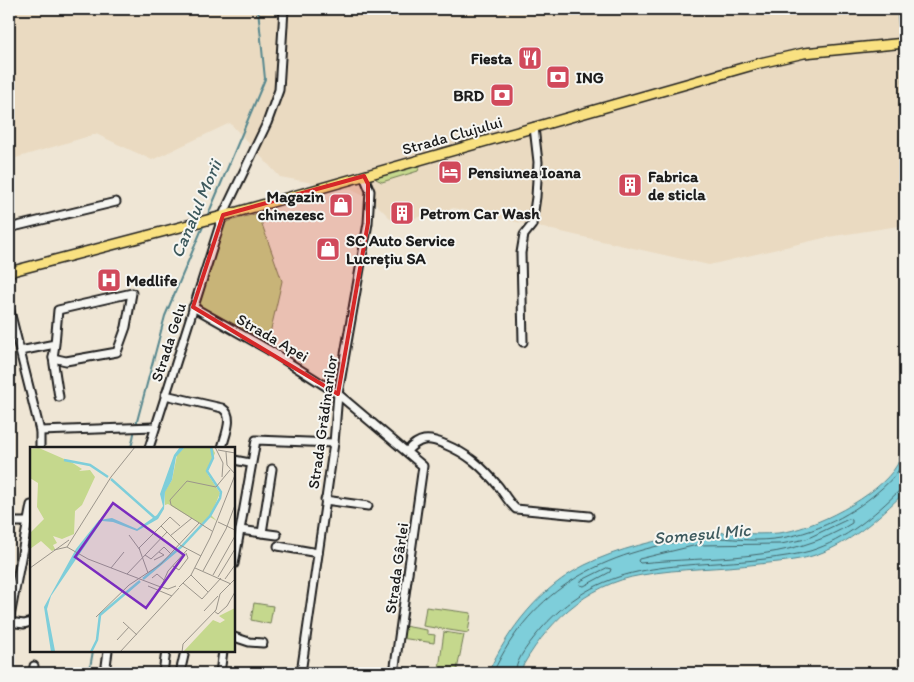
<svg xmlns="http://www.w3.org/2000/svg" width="914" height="682" viewBox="0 0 914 682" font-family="Itim,sans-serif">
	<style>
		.built { fill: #eadac1 }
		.green { fill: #c5d88d; stroke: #707a54 }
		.water { fill: #7eceda; stroke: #57878e }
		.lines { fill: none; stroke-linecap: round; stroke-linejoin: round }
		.shore { stroke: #436368; stroke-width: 1 }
		.stream { stroke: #57878e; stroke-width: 2 }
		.minor-casing { stroke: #1c1c1c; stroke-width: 11 }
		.major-casing { stroke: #1c1c1c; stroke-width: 12 }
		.minor { stroke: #f6f6f2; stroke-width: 7 }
		.major { stroke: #f9e181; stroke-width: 9 }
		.marked { fill: #d62828; fill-opacity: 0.2; stroke: #d62828; stroke-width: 4; stroke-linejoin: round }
		.labels { text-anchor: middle; stroke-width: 4; stroke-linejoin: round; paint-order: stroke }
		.poi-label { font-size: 16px; font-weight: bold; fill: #1c1c1c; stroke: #f6f6f2; text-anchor: start }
		.street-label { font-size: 16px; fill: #1c1c1c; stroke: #f6f6f2 }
		.water-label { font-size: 18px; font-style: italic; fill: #3e5a5e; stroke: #f6f6f2 }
		.inset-river { fill: none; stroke: #7eceda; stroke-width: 2.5 }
		.inset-road { fill: none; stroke: #9b958b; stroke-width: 1 }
		.view { fill: #7b2cbf; fill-opacity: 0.15; stroke: #7b2cbf; stroke-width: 2.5 }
		.inset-edge { fill: none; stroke: #1c1c1c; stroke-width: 2.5 }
	</style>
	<rect width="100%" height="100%" fill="#efe6d5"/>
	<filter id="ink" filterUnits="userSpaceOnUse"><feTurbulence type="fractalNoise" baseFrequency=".02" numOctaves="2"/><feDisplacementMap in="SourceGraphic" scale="10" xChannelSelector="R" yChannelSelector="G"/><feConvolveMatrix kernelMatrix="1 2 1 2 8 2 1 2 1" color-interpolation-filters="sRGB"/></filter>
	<g filter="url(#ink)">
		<!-- built -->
		<path class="built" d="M 9,9 L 897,9 L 905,104 L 905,225 L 828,237 L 709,265 L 454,208 L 395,223 L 372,200 L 352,190 L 280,177 L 230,123 L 152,160 L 96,134 L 9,160 Z"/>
		<!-- green -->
		<g class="green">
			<path d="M 421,164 L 418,171 L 382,182 L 376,179 L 376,177 Z"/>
			<path d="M 258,213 L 282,281 L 268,342 L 198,305 L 223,223 Z"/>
			<path d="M 254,603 L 273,606 L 270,624 L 251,620 Z"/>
			<path d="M 426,607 L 471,613 L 468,633 L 423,626 Z"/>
			<path d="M 404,626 L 427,630 L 427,634 L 435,635 L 434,643 L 401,638 Z"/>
			<path d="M 444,632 L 464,635 L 457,670 L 439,669 Z"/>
		</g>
		<!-- water -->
		<g class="water">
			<path d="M 897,9 L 905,9 L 905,104 Z"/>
			<path d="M 905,125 L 905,492 C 878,518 849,545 812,556 C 795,561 777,562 759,564 C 720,569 681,568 642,575 C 586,584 544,625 519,673 L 488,673 C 508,629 541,587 585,565 C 617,549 659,539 694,534 C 722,530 750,536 778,533 C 812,530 879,496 897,465 C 902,455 902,443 903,432 Z"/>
		</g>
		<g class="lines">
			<!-- shore -->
			<g class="shore">
				<path d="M 849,519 L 852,520 L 852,523 C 791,563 711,556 640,563 L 638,561 L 639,559 L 697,545 L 781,544 L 806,539 Z"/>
				<path d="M 607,568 L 611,569 L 610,572 L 584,586 L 580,585 L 581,581 Z"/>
				<path d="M 493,673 C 532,587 605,552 695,539 C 715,536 736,540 756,540 C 799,540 841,522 874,495 C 887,484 899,474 905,458"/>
				<path d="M 515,673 C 516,658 532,640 542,628 C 606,556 679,569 765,559 C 780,557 796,555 810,551 C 846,540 874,515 900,490 L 905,489"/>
			</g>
			<!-- stream -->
			<g class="stream">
				<path d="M 207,217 L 265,79 L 258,9"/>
				<path d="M 136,425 L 165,316 L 204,224"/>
				<path d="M 131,448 L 135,429"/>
				<path d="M 89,673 L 93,651"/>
			</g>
			<!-- minor casing -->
			<g class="minor-casing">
				<g id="minor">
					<path d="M 9,228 L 116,202"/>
					<path d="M 9,307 L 40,431 L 40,448"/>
					<path d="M 193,307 L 269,350 L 338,394 L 423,466 L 394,673"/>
					<path d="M 523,342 L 521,253 L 524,235 L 532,225 L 536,197 L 538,162 L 534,127"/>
					<path d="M 20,351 L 55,344 L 53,358 L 66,361 L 117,352 L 126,327 L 132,293 L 58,310 L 55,344"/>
					<path d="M 53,358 L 59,397"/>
					<path d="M 165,395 L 222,408 C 235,416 225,435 222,448"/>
					<path d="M 40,431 L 154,427"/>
					<path d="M 149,448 L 223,215 L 267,123 L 279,90 L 284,9"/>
					<path d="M 407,451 C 419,438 428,437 444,444 C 468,454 482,466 499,487 C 504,494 509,503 516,509 L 589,516"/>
					<path d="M 234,460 L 250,463"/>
					<path d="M 325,500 L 368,506"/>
					<path d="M 9,522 L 29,522"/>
					<path d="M 240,530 L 277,535"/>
					<path d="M 262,533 L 272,469"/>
					<path d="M 278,546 L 318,553"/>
					<path d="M 234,564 L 256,440 L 334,443"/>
					<path d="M 9,622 L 31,505"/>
					<path d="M 9,622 L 24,624 L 31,622"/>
					<path d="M 234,637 L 249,642 L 263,643"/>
					<path d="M 33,673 L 34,666"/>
					<path d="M 105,673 L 108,651"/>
					<path d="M 163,673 L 166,651"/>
					<path d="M 180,673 L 185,651"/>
					<path d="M 220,673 L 223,651"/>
					<path d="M 301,673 L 334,443 L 338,394 L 368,223 L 370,191 L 364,176"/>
				</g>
			</g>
			<!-- major casing -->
			<g class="major-casing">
				<path id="major" d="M 9,272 L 230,214 L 760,63 L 804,53 L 905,43"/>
			</g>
			<!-- minor -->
			<use href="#minor" class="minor"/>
			<!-- major -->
			<use href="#major" class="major"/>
		</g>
	</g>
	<!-- marked area -->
	<path class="marked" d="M 364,176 L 368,184 L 368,223 L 338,394 L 193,307 L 223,215 Z"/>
	<!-- icons -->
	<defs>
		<g id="restaurant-square" transform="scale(1.25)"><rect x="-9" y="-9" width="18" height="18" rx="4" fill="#d1495b" stroke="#f6f6f2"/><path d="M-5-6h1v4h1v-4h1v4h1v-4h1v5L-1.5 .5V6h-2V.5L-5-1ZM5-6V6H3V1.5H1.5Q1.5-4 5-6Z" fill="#fff"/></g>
		<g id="bank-square" transform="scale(1.25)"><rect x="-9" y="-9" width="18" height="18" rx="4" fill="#d1495b" stroke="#f6f6f2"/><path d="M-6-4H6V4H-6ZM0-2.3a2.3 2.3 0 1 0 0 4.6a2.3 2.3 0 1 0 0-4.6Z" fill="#fff"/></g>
		<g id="hotel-square" transform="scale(1.25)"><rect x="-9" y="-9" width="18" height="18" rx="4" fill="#d1495b" stroke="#f6f6f2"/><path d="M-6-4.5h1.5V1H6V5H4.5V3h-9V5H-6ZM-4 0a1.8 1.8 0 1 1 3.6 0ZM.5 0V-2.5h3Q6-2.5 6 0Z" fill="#fff"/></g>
		<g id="building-square" transform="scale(1.25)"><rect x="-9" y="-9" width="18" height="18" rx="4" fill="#d1495b" stroke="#f6f6f2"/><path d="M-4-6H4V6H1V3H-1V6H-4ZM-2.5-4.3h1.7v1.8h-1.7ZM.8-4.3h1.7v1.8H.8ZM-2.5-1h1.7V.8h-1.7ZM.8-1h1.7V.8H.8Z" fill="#fff"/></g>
		<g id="shop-square" transform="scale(1.25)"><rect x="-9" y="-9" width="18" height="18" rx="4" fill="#d1495b" stroke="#f6f6f2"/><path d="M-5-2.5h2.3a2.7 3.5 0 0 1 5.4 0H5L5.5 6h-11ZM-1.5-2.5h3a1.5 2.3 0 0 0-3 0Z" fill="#fff"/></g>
		<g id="hospital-square" transform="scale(1.25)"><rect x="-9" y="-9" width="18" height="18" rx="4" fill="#d1495b" stroke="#f6f6f2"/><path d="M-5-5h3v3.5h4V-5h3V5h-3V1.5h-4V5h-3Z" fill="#fff"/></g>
	</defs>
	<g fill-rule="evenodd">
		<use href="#restaurant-square" x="530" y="58"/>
		<use href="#bank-square" x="558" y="77"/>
		<use href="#bank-square" x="502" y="95"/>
		<use href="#hotel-square" x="450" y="172"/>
		<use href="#building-square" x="630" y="185"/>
		<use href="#shop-square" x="341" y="205"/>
		<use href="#building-square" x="402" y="213"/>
		<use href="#shop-square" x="328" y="249"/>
		<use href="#hospital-square" x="109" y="280"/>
	</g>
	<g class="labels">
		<!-- poi labels -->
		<g class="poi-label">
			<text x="512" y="64" text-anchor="end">Fiesta</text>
			<text x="576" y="83">ING</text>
			<text x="484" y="101" text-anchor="end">BRD</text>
			<text x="468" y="178">Pensiunea Ioana</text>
			<text x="648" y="182">Fabrica<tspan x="648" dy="18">de sticla</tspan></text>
			<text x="324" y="202" text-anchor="end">Magazin<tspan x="324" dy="18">chinezesc</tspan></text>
			<text x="420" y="219">Petrom Car Wash</text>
			<text x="346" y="246">SC Auto Service<tspan x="346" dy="18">Lucrețiu SA</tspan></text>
			<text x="126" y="286">Medlife</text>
		</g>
		<!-- street labels -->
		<g class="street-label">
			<text transform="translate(452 135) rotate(-16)" y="6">Strada Clujului</text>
			<text transform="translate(273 337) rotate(30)" y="6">Strada Apei</text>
			<text transform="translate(168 342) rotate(-72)" y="6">Strada Gelu</text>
			<text transform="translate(322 422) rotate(-82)" y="6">Strada Grădinarilor</text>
			<text transform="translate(396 568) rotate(-82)" y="6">Strada Gârlei</text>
		</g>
		<!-- water labels -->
		<g class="water-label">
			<text transform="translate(196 209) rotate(-67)" y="6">Canalul Morii</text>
			<text transform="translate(702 534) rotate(-5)" y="6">Someșul Mic</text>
		</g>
	</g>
	<!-- overview -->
	<g transform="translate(30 447)">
		<rect width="205" height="205" fill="#efe6d5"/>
		<path d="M 155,0 L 182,0 L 185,6 L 177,26 L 190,46 L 181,68 L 187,74 L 180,70 L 171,77 L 138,57 L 135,58 L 135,44 L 142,33 L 147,8 ZM 9,1 L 41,15 L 52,22 L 49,24 L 60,23 L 65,30 L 52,58 L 45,64 L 44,87 L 32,92 L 23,89 L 27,96 L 23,98 L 25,102 L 22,104 L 11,94 L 0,102 L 0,86 L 14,72 L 7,60 L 8,36 L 0,31 L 0,2 ZM 205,161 L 205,205 L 153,205 L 183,173 L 190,176 L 195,173 L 189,169 Z" fill="#c5d88d"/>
		<path d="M 150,0 L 155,0 L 146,10 L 142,33 L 135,45 L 134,62 L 128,72 L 107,84 L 83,75 L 72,74 L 21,149 L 17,162 L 25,204 L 21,205 L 14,160 L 46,102 L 69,73 L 82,71 L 107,82 L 127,68 L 133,59 L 130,47 L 144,8 Z" fill="#7eceda"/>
		<path class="inset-river" d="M 34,13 L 60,18 L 78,30M 81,32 L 125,71M 113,132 L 152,99 L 180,69 L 190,51 L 191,45 L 177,24 L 183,11 L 181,0M 61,205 L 67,193 L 70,168 L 110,134"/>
		<path class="inset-road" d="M 185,0 L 193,16 L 192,30M 188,3 L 205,6M 196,5 L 197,18 L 205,27M 188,75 L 205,83M 131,79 L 150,98 L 171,109M 182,84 L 141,58 L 140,53 L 157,34 L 186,40 L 200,23M 99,88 L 110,103M 140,89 L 162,71M 37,100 L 58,112 L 128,139 L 138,142 L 146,139M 24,103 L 37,100 L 81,30 L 105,0M 115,108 L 121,112 L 134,100 L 141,107M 124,113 L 134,108 L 129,105M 143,119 L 149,123 L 158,111 L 156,106M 0,121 L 39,93M 81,121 L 94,105M 165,121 L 201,137M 173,124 L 196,82 L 205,58M 118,126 L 109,101 L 140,70 L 150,79M 97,127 L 137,85M 161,128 L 178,145M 183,128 L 205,89M 188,130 L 205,102M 122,131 L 127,127 L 134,133M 195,132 L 205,118M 153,136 L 172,152 L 191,131M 118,139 L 142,149M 131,140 L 138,124 L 157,103M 149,140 L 161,128 L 180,91 L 205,28M 174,164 L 188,149M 184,164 L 188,167 L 197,159 L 205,145M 66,170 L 99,138 L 131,117 L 169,76M 93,175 L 107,188M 87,193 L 99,180M 90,205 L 149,141M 152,205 L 153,197 L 186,163 L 190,147 L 205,132"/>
		<path class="view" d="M 83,56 L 154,108 L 116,161 L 45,110 Z"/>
		<rect width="205" height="205" class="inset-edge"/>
	</g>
	<!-- margin -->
	<rect width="914" height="682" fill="none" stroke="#f6f6f2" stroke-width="30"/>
	<rect x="15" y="15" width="884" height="652" fill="none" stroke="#1c1c1c" stroke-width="2" filter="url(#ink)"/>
</svg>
